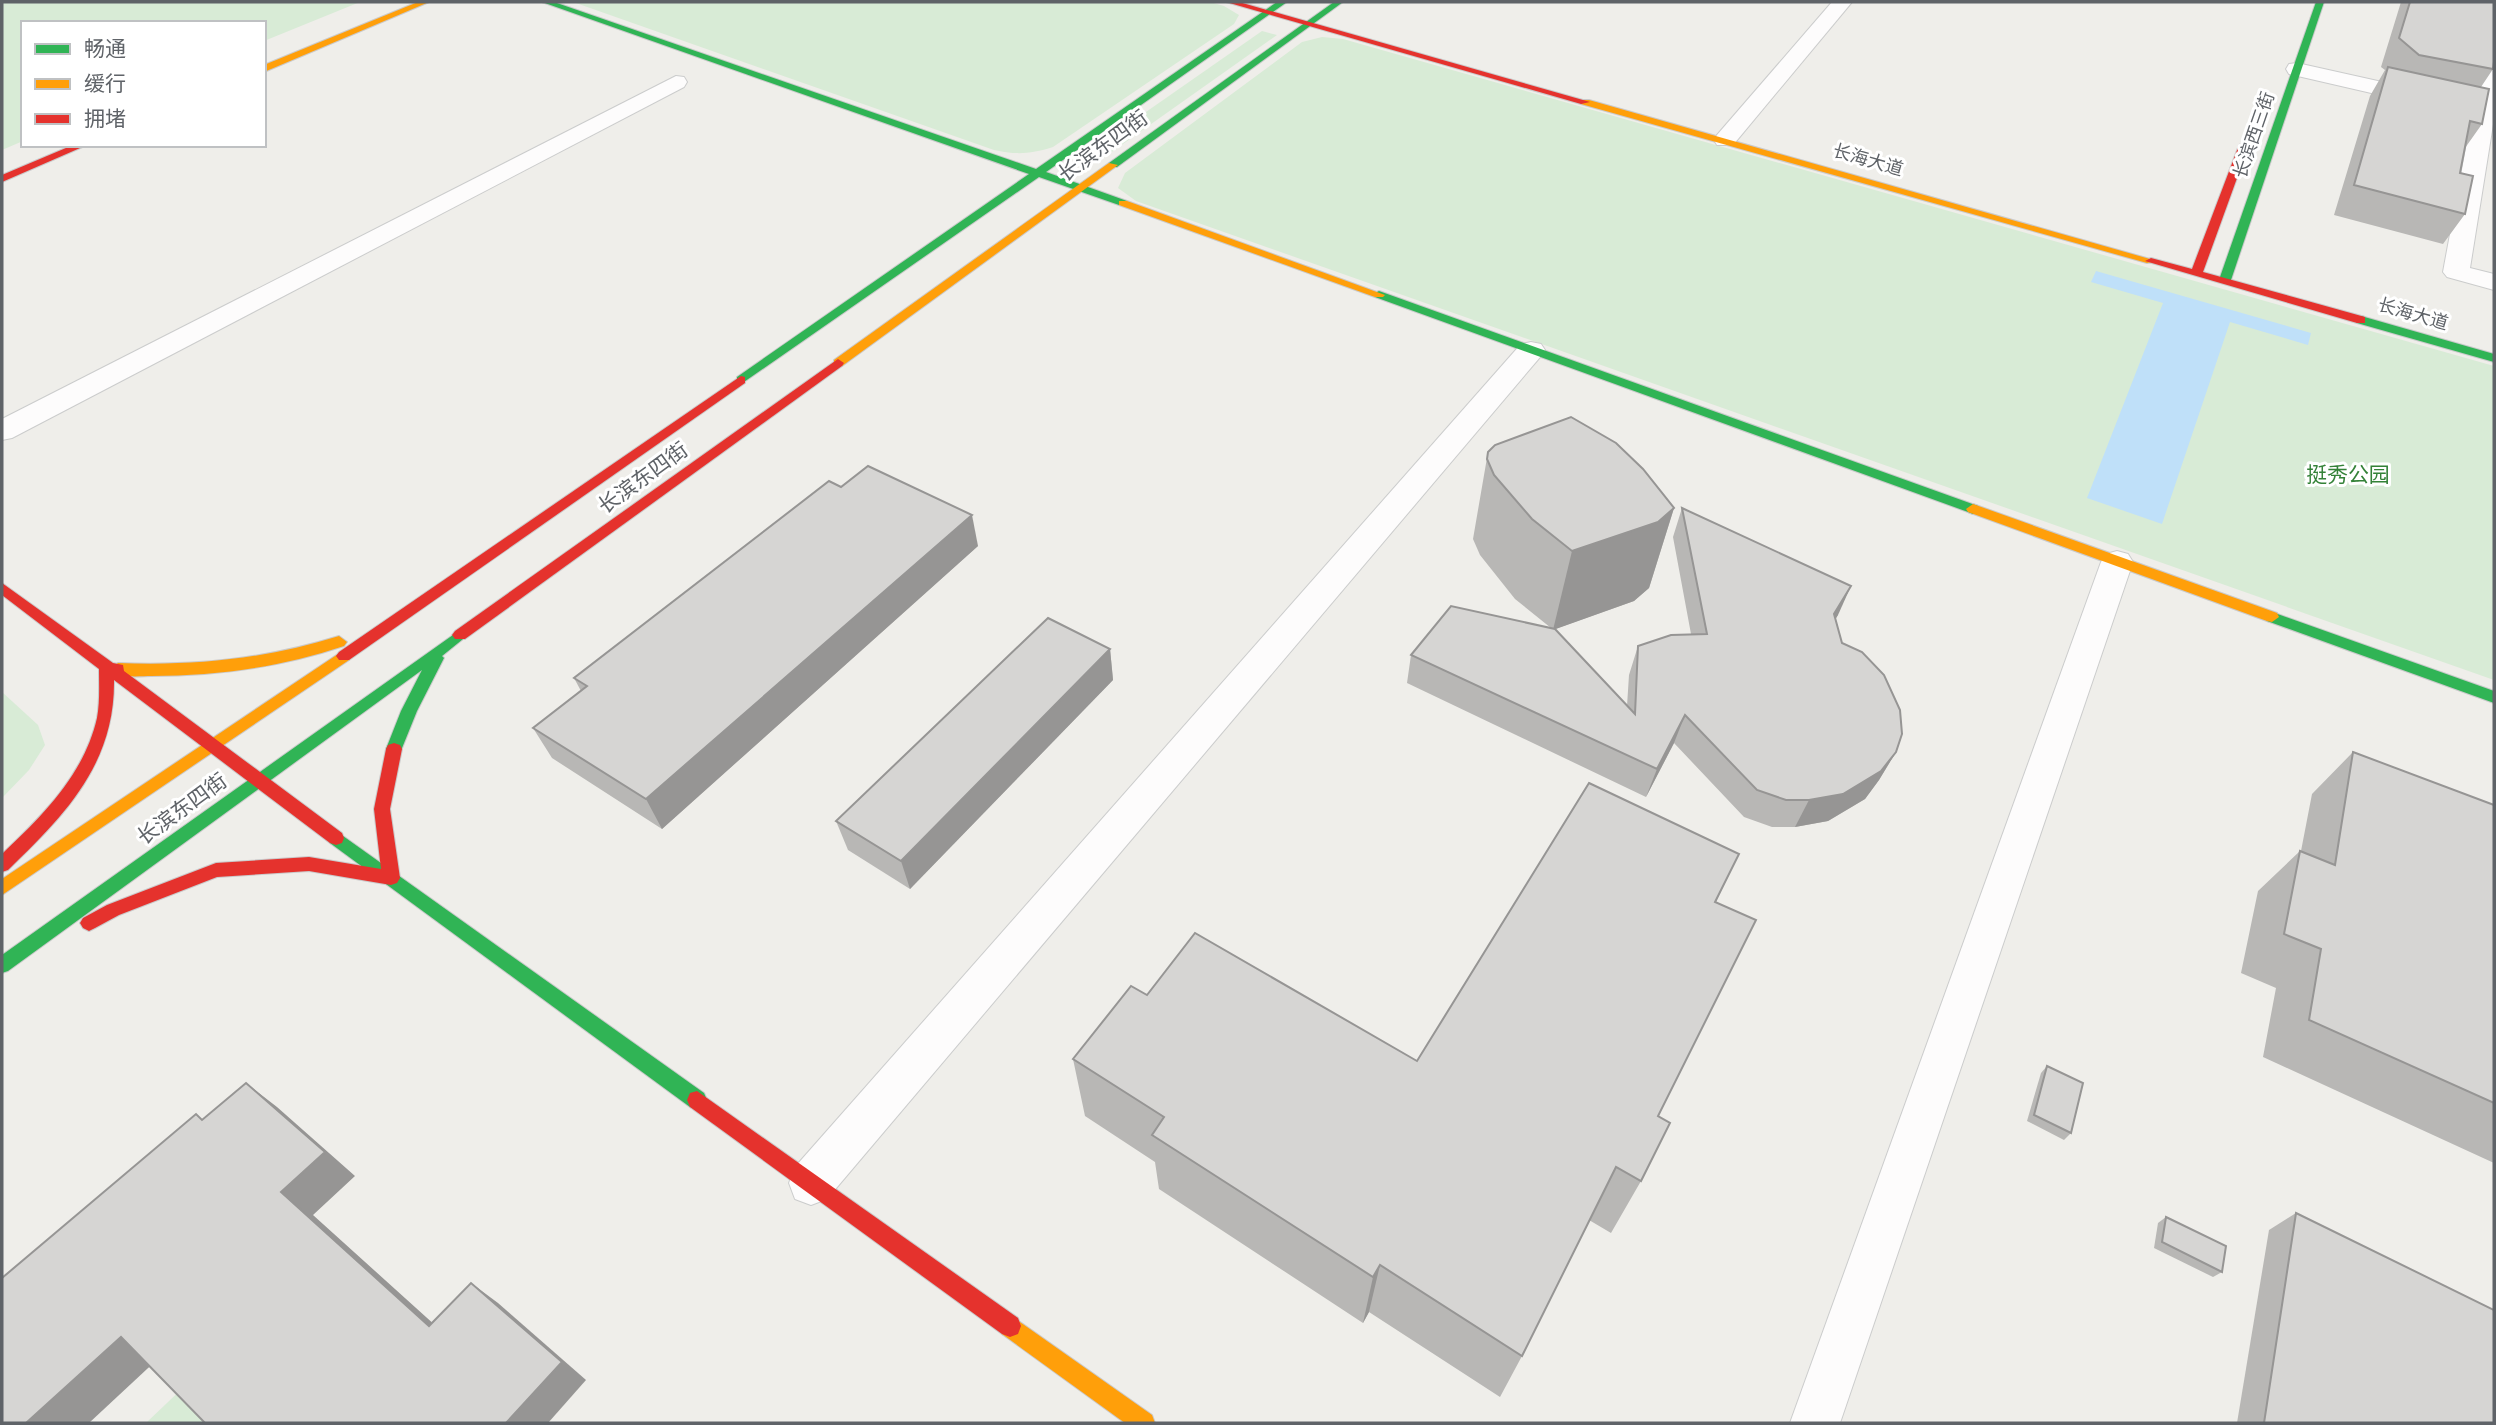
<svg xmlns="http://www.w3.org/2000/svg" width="2496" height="1425" viewBox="0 0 2496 1425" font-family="Mulish,'Noto Sans SC',sans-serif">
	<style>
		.green { fill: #d8ebd6 }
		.water { fill: #bfe0f9 }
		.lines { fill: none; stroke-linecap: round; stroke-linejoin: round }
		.street-casing { stroke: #cbcccc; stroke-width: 2 }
		.fast-casing { stroke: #cacacb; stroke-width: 2 }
		.slow-casing { stroke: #cacacb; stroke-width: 2 }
		.jam-casing { stroke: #cacacb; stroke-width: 2 }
		.street { fill: #fdfcfc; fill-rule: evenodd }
		.fast { fill: #30b455; fill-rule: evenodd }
		.slow { fill: #ff9f0a; fill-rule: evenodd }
		.jam { fill: #e5322d; fill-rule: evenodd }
		.wall { fill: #b8b7b5 }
		.shaded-wall { fill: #969594 }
		.building { fill: #d6d5d3; stroke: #969594; stroke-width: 2 }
		.labels { text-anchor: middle; stroke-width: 6; stroke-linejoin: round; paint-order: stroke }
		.far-street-label { font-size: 18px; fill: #5f6368; stroke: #fff }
		.street-label { font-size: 21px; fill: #5f6368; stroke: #fff }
		.park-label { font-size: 21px; fill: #348238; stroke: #fff }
	</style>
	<rect width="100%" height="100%" fill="#efeeea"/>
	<!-- green -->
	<g class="green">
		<path d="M 2,2 L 360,2 L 264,41 L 264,23 L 23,23 L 23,141 L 2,150 Z"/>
		<path d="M 573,2 L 1210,2 L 1224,6 L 1239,15 L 1234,24 L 1053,147 C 1031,154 1016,155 994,150 Z"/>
		<path d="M 1262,31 L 1277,35 L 1096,163 L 1080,158 Z"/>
		<path d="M 1322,37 L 1343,39 L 2494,366 L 2494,680 L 1136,201 L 1118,188 L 1125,173 L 1302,42 Z"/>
		<path d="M 2,692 L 38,725 L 45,745 L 29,770 L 2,798 Z"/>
		<path d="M 188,1383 L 228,1423 L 146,1423 Z"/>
	</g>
	<!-- water -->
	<path class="water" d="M 2096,271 L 2311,333 L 2308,345 L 2230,322 L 2162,524 L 2087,498 L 2163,303 L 2091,282 Z"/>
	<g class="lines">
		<!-- street casing -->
		<g class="street-casing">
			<g id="street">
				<path d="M 1832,2 L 1852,2 L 1733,145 L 1717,145 L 1714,140 L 1717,135 Z"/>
				<path d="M 2494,50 L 2494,118 L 2470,268 L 2494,274 L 2494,290 L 2447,277 L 2443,272 L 2483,56 L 2487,52 Z"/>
				<path d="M 2297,63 L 2427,92 L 2430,97 L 2427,102 L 2419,104 L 2289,74 L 2286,69 L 2289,64 Z"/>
				<path d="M 676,76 L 684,77 L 687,82 L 684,87 L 12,438 L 2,440 L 2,419 Z"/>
				<path d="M 1531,342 L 1541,344 L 1545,350 L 1541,356 L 827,1199 L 811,1205 L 795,1199 L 789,1183 L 795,1167 L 1521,344 Z"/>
				<path d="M 2117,551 L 2128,554 L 2133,562 L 1840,1423 L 1790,1423 L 2101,562 L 2106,554 Z"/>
			</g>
		</g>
		<!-- fast casing -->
		<g class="fast-casing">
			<g id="fast">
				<path d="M 542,2 L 554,2 L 1036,169 L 1277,2 L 1287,2 L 1046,172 L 1127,201 L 1127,205 L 1119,205 L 1039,177 L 741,384 L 737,383 L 737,377 L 1029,174 Z"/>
				<path d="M 1334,2 L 1343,2 L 1117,167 L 1109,167 L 1109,163 Z"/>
				<path d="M 2316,2 L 2324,2 L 2231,280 L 2229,282 L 2221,282 L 2219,280 Z"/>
				<path d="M 1379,291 L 1978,506 L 1980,509 L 1973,514 L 1968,512 L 1375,297 L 1375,293 Z"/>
				<path d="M 2361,316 L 2494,354 L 2494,362 L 2357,323 L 2355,320 Z"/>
				<path d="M 2272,612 L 2494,691 L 2494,703 L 2267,621 L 2265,617 Z"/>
				<path d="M 460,630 L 468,635 L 442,656 L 444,658 L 417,711 L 400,753 L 388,753 L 386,749 L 401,711 L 422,670 L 8,971 L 2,973 L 2,955 Z"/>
				<path d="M 336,831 L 704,1093 L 707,1100 L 704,1107 L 697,1109 L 690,1107 L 330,843 L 328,838 L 330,833 Z"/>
			</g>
		</g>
		<!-- slow casing -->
		<g class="slow-casing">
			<g id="slow">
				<path d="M 418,2 L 429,2 L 264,72 L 264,65 Z"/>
				<path d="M 1581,100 L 1589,100 L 2157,261 L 2147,263 L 1581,104 Z"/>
				<path d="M 1109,163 L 1118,165 L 842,366 L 834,366 L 834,360 Z"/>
				<path d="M 1119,201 L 1127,201 L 1385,295 L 1383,297 L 1375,297 L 1119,205 Z"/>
				<path d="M 1973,504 L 2277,613 L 2279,617 L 2272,622 L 2267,621 L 1968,512 L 1966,509 Z"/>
				<path d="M 339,636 L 347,642 L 344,646 C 281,667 218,676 151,676 C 140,676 117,679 110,669 L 118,663 C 195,666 265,659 339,636 Z"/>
				<path d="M 344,650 L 352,656 L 349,660 L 2,895 L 2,879 Z"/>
				<path d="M 1010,1315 L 1152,1415 L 1155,1423 L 1125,1423 L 1002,1334 L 999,1326 L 1002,1318 Z"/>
			</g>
		</g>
		<!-- jam casing -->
		<g class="jam-casing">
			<g id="jam">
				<path d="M 1226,2 L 1239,2 L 1590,102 L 1581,104 Z"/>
				<path d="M 2244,142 L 2249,145 L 2203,272 L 2365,317 L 2365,323 L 2357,323 L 2145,261 L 2151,258 L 2192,269 L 2239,145 Z"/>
				<path d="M 73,145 L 87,145 L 2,182 L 2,175 Z"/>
				<path d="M 838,359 L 844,363 L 842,366 L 465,639 L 455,639 L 452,635 L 455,631 Z"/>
				<path d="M 741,376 L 745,377 L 745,383 L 349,660 L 339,660 L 336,656 L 339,652 Z"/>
				<path d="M 2,583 L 113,663 L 123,665 L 124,671 L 342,833 L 344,838 L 342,843 L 336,845 L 330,843 L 114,680 C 115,764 65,815 8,870 L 2,872 L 2,854 C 42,816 84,775 97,718 C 100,702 99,685 99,669 L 2,595 Z"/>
				<path d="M 394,743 L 400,745 L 402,749 L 390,809 L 400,878 L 397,883 L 391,885 L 309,871 L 217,877 L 119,915 L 95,928 L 89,931 L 83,928 L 80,923 L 83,918 L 107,905 L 216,863 L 309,857 L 381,869 L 374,809 L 386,749 L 388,745 Z"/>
				<path d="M 697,1091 L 1018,1318 L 1021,1326 L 1018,1334 L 1010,1337 L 1002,1334 L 690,1107 L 687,1100 L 690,1093 Z"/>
			</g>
		</g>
		<!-- street -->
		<use href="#street" class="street"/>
		<!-- fast -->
		<use href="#fast" class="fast"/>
		<!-- slow -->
		<use href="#slow" class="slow"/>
		<!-- jam -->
		<use href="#jam" class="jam"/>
	</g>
	<!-- wall -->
	<g class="wall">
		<path d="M 2401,2 L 2494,2 L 2493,69 L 2481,87 L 2482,124 L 2465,148 L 2460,173 L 2465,214 L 2443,244 L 2334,215 L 2370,96 L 2385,70 L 2381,67 Z"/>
		<path d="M 1488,452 L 1674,508 L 1649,588 L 1634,601 L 1555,629 L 1627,706 L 1629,675 L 1638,646 L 1691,634 L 1673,537 L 1682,508 L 1838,615 L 1835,619 L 1842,643 L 1896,752 L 1879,780 L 1865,799 L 1828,821 L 1795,827 L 1772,827 L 1744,817 L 1674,743 L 1646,797 L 1407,683 L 1411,655 L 1551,628 L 1515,599 L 1480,555 L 1473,539 Z"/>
		<path d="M 841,487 L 978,546 L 662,829 L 552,758 L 533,728 L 581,691 L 574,678 Z"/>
		<path d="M 1110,649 L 1113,680 L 910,889 L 848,850 L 836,821 Z"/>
		<path d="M 2353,752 L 2494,805 L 2494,1163 L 2263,1057 L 2276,988 L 2241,973 L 2258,891 L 2300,851 L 2301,851 L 2312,794 Z"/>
		<path d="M 1739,854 L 1716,902 L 1641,1181 L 1611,1233 L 1589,1220 L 1522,1356 L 1500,1397 L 1369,1312 L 1363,1323 L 1159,1189 L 1155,1162 L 1085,1116 L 1073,1059 L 1147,995 L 1417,1061 Z"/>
		<path d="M 2047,1066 L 2071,1133 L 2064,1140 L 2027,1121 L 2041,1073 Z"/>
		<path d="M 2296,1213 L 2494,1423 L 2237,1423 L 2269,1230 Z"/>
		<path d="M 2166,1217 L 2222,1272 L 2213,1277 L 2154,1248 L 2158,1223 Z"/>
	</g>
	<!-- shaded-wall -->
	<g class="shaded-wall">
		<path d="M 1674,508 L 1649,588 L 1634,601 L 1553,630 L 1572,551 Z"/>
		<path d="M 972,515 L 978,546 L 662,829 L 646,799 Z"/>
		<path d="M 1851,586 L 1838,615 L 1821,643 L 1834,614 Z"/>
		<path d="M 1110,649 L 1113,680 L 910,889 L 901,861 Z"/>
		<path d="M 1685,715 L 1674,743 L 1646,797 L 1657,769 Z"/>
		<path d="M 1896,752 L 1879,780 L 1865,799 L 1828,821 L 1795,827 L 1809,800 Z"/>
		<path d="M 246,1083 L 277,1107 L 355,1176 L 313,1215 L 457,1345 L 429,1326 L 281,1192 Z"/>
		<path d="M 1380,1265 L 1369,1312 L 1363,1323 L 1373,1277 Z"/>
		<path d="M 471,1283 L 498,1303 L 586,1380 L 548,1423 L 506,1423 Z"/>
		<path d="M 121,1337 L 161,1356 L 89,1423 L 26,1423 Z"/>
	</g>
	<!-- building -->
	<g class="building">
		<path d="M 2410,2 L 2494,2 L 2494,62 L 2493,69 L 2419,55 L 2399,38 Z"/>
		<path d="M 2388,67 L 2489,89 L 2482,124 L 2470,121 L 2460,173 L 2473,176 L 2465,214 L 2354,185 Z"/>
		<path d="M 1571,417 L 1616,443 L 1643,469 L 1674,508 L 1658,522 L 1572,551 L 1532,519 L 1494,475 L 1487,459 L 1488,452 L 1495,445 Z"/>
		<path d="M 868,466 L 972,515 L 646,799 L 533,728 L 587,686 L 574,678 L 829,481 L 841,487 Z"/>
		<path d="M 1682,508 L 1851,586 L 1834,614 L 1842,643 L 1862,652 L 1884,675 L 1900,710 L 1902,734 L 1896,752 L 1881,771 L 1843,794 L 1809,800 L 1786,800 L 1757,790 L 1685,715 L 1657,769 L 1411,655 L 1451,606 L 1555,629 L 1635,714 L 1638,646 L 1671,635 L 1707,634 Z"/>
		<path d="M 1048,618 L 1110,649 L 901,861 L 836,821 Z"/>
		<path d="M 2353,752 L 2494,805 L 2494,1103 L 2309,1020 L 2321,949 L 2284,934 L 2300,851 L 2335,865 Z"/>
		<path d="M 1589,783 L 1739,854 L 1715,902 L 1756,920 L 1658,1116 L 1670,1123 L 1641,1181 L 1616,1167 L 1522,1356 L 1380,1265 L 1373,1277 L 1152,1135 L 1164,1117 L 1073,1059 L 1131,986 L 1147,995 L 1195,933 L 1417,1061 Z"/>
		<path d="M 2047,1066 L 2083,1083 L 2071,1133 L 2034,1115 Z"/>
		<path d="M 246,1083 L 325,1152 L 281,1192 L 429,1326 L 471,1283 L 562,1362 L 506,1423 L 205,1423 L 121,1337 L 26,1423 L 2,1423 L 2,1278 L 196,1114 L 202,1120 Z"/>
		<path d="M 2296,1213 L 2494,1310 L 2494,1423 L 2264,1423 Z"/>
		<path d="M 2166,1217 L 2226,1246 L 2222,1272 L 2162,1242 Z"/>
	</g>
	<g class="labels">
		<!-- far-street labels -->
		<g class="far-street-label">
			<text transform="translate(2254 135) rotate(-71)" y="6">长滨西三街</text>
			<text transform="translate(1868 160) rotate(16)" y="6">长海大道</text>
			<text transform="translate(2413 314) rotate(16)" y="6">长海大道</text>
		</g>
		<!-- street labels -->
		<g class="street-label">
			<text transform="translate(1103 146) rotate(-36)" y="7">长滨东四街</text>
			<text transform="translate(643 478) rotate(-36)" y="7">长滨东四街</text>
			<text transform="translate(182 809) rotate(-36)" y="7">长滨东四街</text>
		</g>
		<!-- park labels -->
		<g class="park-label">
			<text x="2348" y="482">挺秀公园</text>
		</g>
	</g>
	<!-- border -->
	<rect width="2496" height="1425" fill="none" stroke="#5f6368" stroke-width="7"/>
	<!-- legend -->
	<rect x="21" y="21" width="245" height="126" fill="#ffffff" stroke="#bfc1c3" stroke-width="2"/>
	<rect x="35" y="44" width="35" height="10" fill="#30b455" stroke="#bfc1c3" stroke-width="2"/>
	<text x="84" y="56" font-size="21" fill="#5f6368">畅通</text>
	<rect x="35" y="79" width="35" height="10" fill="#ff9f0a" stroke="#bfc1c3" stroke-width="2"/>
	<text x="84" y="91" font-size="21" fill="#5f6368">缓行</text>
	<rect x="35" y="114" width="35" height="10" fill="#e5322d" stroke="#bfc1c3" stroke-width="2"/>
	<text x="84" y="126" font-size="21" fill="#5f6368">拥堵</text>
</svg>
